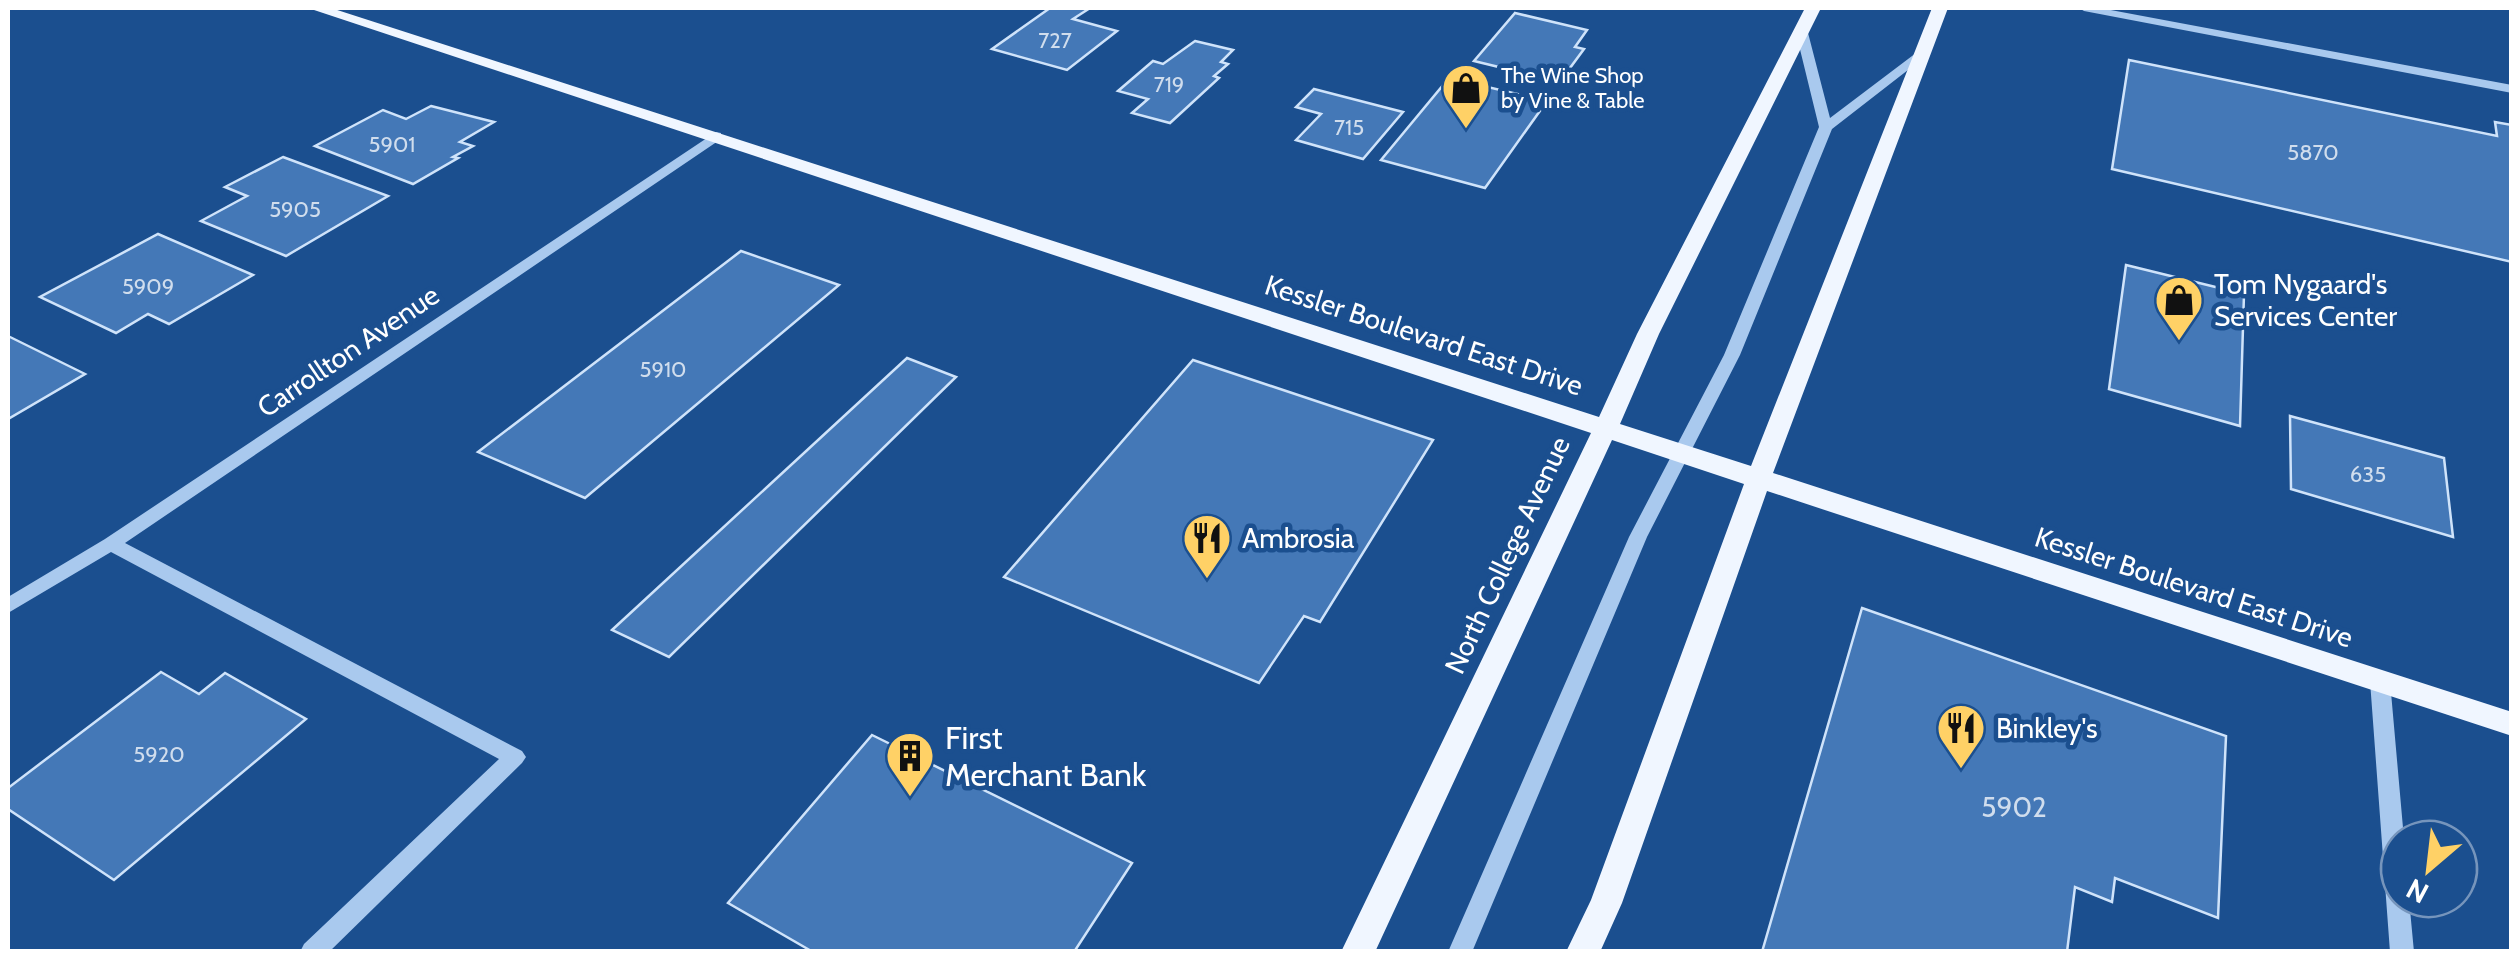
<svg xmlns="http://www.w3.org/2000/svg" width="2519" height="959" viewBox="0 0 2519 959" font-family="Cabin,sans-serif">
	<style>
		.building { fill: #4478b7; stroke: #cfe3fa; stroke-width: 2.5 }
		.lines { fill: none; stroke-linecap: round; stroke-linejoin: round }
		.minor { fill: #a9c9ee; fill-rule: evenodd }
		.major { fill: #f0f6ff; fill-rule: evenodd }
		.labels { text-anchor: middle; stroke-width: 9; stroke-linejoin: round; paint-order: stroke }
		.number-label { font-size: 22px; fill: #d0dded }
		.far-poi-label { font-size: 22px; fill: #fff; stroke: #1b4f8f; text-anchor: start }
		.poi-label { font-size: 28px; fill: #fff; stroke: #1b4f8f; text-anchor: start }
		.street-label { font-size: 28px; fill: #fff; stroke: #1b4f8f }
		.near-number-label { font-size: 28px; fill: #d0dded }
		.near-poi-label { font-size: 32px; fill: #fff; stroke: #1b4f8f; text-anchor: start }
	</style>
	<rect width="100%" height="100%" fill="#1b4f8f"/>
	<!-- building -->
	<g class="building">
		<path d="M 1050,8 L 1090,8 L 1073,19 L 1117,31 L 1067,70 L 992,49 Z"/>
		<path d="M 1515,13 L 1587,30 L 1575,47 L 1584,49 L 1567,72 L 1557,70 L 1548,79 L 1474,61 Z"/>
		<path d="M 1195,41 L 1233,50 L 1221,62 L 1228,64 L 1214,76 L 1219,78 L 1170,123 L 1132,113 L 1148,99 L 1118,91 L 1153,61 L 1163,64 Z"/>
		<path d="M 2129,60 L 2497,136 L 2495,122 L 2512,125 L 2512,262 L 2112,169 Z"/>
		<path d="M 1449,78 L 1547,101 L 1485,188 L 1381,160 Z"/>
		<path d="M 1314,89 L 1403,112 L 1363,159 L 1296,140 L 1321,114 L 1296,107 Z"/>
		<path d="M 431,106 L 494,122 L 460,142 L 473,146 L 453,157 L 458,158 L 413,184 L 315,146 L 383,110 L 406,119 Z"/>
		<path d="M 283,157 L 388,196 L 286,256 L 201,221 L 247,196 L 225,187 Z"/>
		<path d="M 158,234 L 253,275 L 169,324 L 148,314 L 116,333 L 40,297 Z"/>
		<path d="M 741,251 L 839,285 L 585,498 L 478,452 Z"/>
		<path d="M 2126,265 L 2244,294 L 2240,426 L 2109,389 Z"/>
		<path d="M 8,336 L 85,374 L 8,419 Z"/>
		<path d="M 907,358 L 956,377 L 669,657 L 612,630 Z"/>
		<path d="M 1193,360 L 1433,440 L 1320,622 L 1304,616 L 1259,683 L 1004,577 Z"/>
		<path d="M 2290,416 L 2444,458 L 2453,537 L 2291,489 Z"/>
		<path d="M 1862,608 L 2226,736 L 2218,918 L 2115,878 L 2112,902 L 2075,887 L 2067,952 L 1762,952 Z"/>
		<path d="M 161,672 L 199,694 L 225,673 L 306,719 L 114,880 L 8,809 L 8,788 Z"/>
		<path d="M 872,735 L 1132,863 L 1074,952 L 813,952 L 728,903 Z"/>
	</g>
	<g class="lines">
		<!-- minor -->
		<g class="minor">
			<path d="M 2079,8 L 2100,8 L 2512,85 L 2512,93 L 2084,11 Z"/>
			<path d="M 1801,25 L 1807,29 L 1830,118 L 1916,53 L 1926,56 L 1832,129 L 1740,355 L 1647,537 L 1472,952 L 1448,952 L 1629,537 L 1724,355 L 1819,127 L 1795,29 Z"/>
			<path d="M 716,132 L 721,133 L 721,139 L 125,543 L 522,751 L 526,757 L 522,763 L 329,952 L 300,952 L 304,944 L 499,759 L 111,552 L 8,613 L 8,597 L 105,539 Z"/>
			<path d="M 2380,673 L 2387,675 L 2390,681 L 2404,839 L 2399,839 L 2399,899 L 2409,899 L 2414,952 L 2390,952 L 2370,681 L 2373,675 Z"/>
		</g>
		<!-- major -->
		<path class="major" d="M 308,8 L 331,8 L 1599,417 L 1637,334 L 1805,8 L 1821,8 L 1659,334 L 1620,424 L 1751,466 L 1932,8 L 1948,8 L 1773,473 L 2512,712 L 2512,736 L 1767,491 L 1622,903 L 1600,952 L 1566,952 L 1591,900 L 1744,484 L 1612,440 L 1375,952 L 1341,952 L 1591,433 Z"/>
	</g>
	<!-- icons -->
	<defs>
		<g id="shop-pin" transform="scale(2.5)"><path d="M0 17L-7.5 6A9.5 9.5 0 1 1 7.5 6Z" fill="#ffd166" stroke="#1b4f8f"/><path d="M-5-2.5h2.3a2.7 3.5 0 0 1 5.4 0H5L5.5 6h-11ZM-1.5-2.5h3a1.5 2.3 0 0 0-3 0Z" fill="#111"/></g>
		<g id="restaurant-pin" transform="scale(2.5)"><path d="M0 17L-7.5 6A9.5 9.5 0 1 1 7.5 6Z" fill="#ffd166" stroke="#1b4f8f"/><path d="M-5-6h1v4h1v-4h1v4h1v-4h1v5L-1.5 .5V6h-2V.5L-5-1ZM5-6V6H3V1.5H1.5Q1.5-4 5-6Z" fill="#111"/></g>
		<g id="building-pin" transform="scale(2.5)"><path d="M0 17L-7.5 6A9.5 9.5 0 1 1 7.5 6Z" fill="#ffd166" stroke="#1b4f8f"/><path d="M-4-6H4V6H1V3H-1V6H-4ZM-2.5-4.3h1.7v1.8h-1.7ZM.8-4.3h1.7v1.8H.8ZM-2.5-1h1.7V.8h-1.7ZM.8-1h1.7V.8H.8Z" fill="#111"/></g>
	</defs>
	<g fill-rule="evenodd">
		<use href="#shop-pin" x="1466" y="88"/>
		<use href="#shop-pin" x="2179" y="300"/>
		<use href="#restaurant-pin" x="1207" y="538"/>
		<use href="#restaurant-pin" x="1961" y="728"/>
		<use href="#building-pin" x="910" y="756"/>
	</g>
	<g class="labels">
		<!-- number labels -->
		<g class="number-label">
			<text x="1055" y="48">727</text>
			<text x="1169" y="92">719</text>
			<text x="1349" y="135">715</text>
			<text x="392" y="152">5901</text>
			<text x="2313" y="160">5870</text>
			<text x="295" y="217">5905</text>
			<text x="148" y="294">5909</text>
			<text x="663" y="377">5910</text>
			<text x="2368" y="482">635</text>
			<text x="159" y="762">5920</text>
		</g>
		<!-- far-poi labels -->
		<g class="far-poi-label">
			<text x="1501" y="83">The Wine Shop<tspan x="1501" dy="25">by Vine &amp; Table</tspan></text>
		</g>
		<!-- poi labels -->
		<g class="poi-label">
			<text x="2214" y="294">Tom Nygaard's<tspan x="2214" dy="32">Services Center</tspan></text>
			<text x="1242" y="548">Ambrosia</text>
			<text x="1996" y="738">Binkley's</text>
		</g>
		<!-- street labels -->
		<g class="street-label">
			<text transform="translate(1424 335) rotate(18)" y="10">Kessler Boulevard East Drive</text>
			<text transform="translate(348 351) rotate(-34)" y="10">Carrollton Avenue</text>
			<text transform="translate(1507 555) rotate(-65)" y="10">North College Avenue</text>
			<text transform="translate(2194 587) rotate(18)" y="10">Kessler Boulevard East Drive</text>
		</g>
		<!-- near-number labels -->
		<g class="near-number-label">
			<text x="2014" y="817">5902</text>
		</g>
		<!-- near-poi labels -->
		<g class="near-poi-label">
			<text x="945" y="749">First<tspan x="945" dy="37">Merchant Bank</tspan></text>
		</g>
	</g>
	<!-- border -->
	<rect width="2519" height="959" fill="none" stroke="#ffffff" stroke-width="20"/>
	<!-- north arrow -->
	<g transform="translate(2429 869) rotate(208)"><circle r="48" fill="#1b4f8f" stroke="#7695bc" stroke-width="2.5"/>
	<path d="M0-8L18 38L0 25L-18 38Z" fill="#ffd166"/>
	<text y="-15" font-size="28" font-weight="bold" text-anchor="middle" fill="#ffffff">N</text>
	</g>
</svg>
